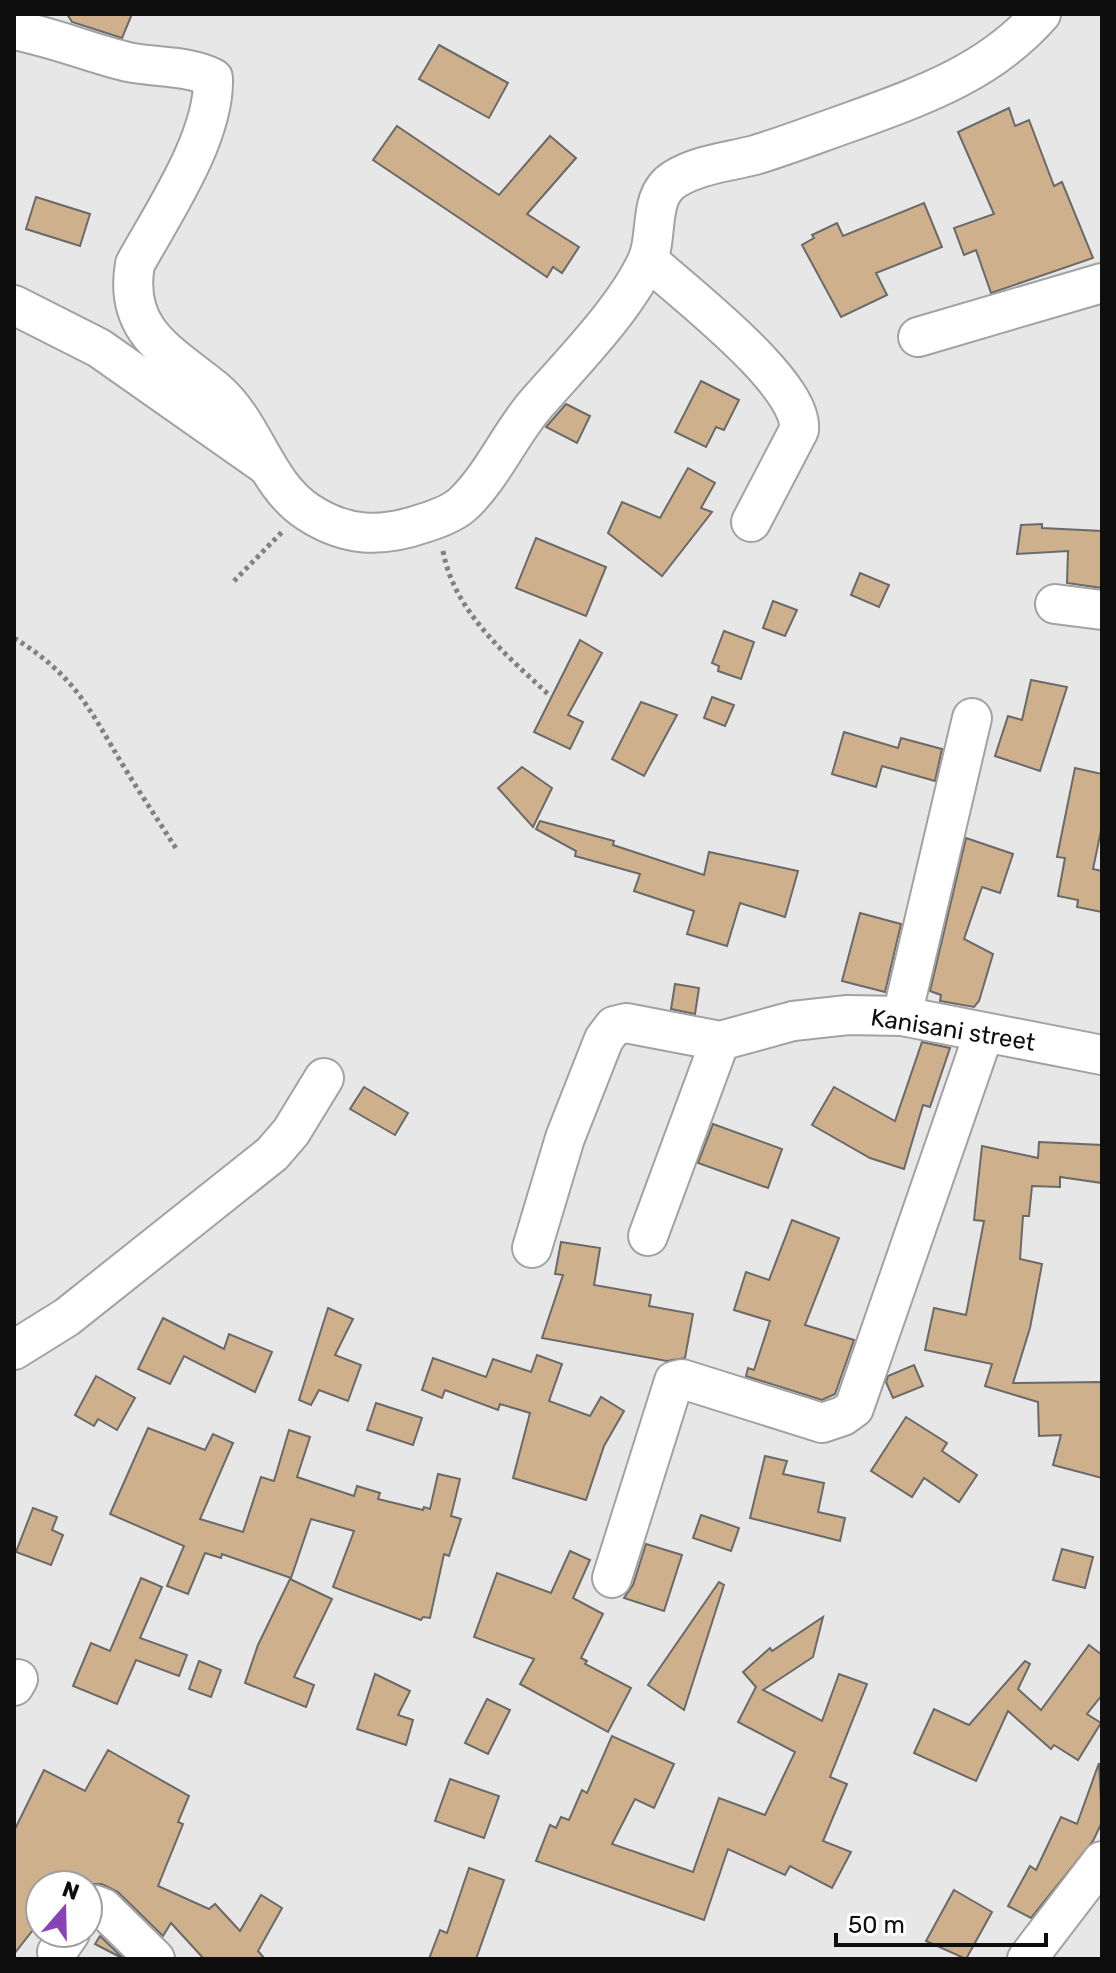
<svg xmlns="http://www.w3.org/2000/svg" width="1116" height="1973" viewBox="0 0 1116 1973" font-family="Rubik,sans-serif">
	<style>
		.building { fill: #ceb08c; stroke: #6b6a69; stroke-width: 2 }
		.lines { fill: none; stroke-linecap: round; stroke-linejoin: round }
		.minor-casing { stroke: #a2a2a3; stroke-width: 42 }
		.path { stroke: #818181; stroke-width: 5; stroke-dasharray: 4 4; stroke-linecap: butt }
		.minor { stroke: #fff; stroke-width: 38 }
		.labels { text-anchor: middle; stroke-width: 7; stroke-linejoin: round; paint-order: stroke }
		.street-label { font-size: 24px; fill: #0e0e0e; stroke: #fff }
	</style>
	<rect width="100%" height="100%" fill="#e7e7e8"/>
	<!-- building -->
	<g class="building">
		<path d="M 67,14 L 132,14 L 122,38 L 72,22 Z"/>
		<path d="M 439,45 L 508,83 L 489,118 L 419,79 Z"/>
		<path d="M 1009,108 L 1015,126 L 1029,120 L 1054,186 L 1062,182 L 1093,258 L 991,293 L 976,250 L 964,255 L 954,228 L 994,214 L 958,132 Z"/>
		<path d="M 397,126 L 499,195 L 550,136 L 576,158 L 527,214 L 579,247 L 562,273 L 553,267 L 547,277 L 373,160 Z"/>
		<path d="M 36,197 L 90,214 L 80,246 L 26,229 Z"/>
		<path d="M 924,203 L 942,247 L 876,273 L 887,295 L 841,317 L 802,245 L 814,238 L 812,235 L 837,223 L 843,236 Z"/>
		<path d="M 701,381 L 739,400 L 724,430 L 716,427 L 706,447 L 675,432 Z"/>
		<path d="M 566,404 L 590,416 L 577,443 L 546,427 Z"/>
		<path d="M 688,468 L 715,483 L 701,508 L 712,512 L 662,576 L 608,533 L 622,502 L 660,518 Z"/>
		<path d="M 1042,524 L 1042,528 L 1102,531 L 1102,588 L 1067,583 L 1068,551 L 1017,554 L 1021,525 Z"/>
		<path d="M 536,538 L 606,567 L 586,616 L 516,588 Z"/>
		<path d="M 860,573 L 889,585 L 879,607 L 851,595 Z"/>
		<path d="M 773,601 L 797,610 L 785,636 L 763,628 Z"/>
		<path d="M 724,631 L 754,642 L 741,679 L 718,671 L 719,666 L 712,663 Z"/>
		<path d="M 580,640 L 602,653 L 568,715 L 583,722 L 570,749 L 534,732 Z"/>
		<path d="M 1031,680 L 1067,687 L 1040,771 L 995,756 L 1008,716 L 1022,720 Z"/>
		<path d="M 712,697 L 734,705 L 725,726 L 704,718 Z"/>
		<path d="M 641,702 L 677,715 L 644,776 L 612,759 Z"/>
		<path d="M 844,732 L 898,748 L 901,738 L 942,749 L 935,781 L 882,766 L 876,787 L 832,774 Z"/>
		<path d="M 522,767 L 552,788 L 533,827 L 498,788 Z"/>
		<path d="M 1075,768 L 1102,774 L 1102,826 L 1093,869 L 1102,871 L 1102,912 L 1077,907 L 1078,900 L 1058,896 L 1065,858 L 1057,857 Z"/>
		<path d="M 540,821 L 614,841 L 613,845 L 704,875 L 709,852 L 798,871 L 785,917 L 740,903 L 727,946 L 687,934 L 694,911 L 634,891 L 640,874 L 575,856 L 576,851 L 536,829 Z"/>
		<path d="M 966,838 L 1013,854 L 1000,893 L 982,887 L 964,939 L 993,954 L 979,1001 L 974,1007 L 940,1001 L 941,995 L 930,991 Z"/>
		<path d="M 860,913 L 901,924 L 885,992 L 842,981 Z"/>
		<path d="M 675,984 L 699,988 L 695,1014 L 671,1009 Z"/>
		<path d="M 922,1042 L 950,1048 L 930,1107 L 923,1105 L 904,1169 L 870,1158 L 812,1125 L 834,1087 L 895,1121 Z"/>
		<path d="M 364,1087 L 408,1113 L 395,1135 L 350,1109 Z"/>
		<path d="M 713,1124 L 782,1149 L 768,1188 L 698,1163 Z"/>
		<path d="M 1039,1142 L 1102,1145 L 1102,1183 L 1060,1177 L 1060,1187 L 1032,1186 L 1029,1216 L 1023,1216 L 1020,1259 L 1042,1264 L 1030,1328 L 1013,1383 L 1102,1382 L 1102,1478 L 1053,1465 L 1061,1435 L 1039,1436 L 1038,1402 L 985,1386 L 992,1364 L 925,1350 L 934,1308 L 966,1315 L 984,1221 L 974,1220 L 982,1146 L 1038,1158 Z"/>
		<path d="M 792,1220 L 839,1238 L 805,1325 L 854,1340 L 835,1394 L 822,1400 L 746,1376 L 748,1368 L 754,1370 L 770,1321 L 734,1310 L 746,1272 L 769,1280 Z"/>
		<path d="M 561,1242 L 600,1248 L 594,1285 L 651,1295 L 649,1306 L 693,1314 L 685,1358 L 667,1361 L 542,1338 L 563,1275 L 555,1274 Z"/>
		<path d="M 328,1308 L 353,1319 L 335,1355 L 361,1365 L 348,1401 L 319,1390 L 311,1405 L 299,1400 Z"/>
		<path d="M 163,1318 L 224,1349 L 229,1334 L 272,1352 L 255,1392 L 184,1356 L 170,1384 L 138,1369 Z"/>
		<path d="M 537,1355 L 562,1364 L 549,1401 L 590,1416 L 601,1397 L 624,1411 L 604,1446 L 586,1500 L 513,1478 L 530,1413 L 500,1404 L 498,1410 L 445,1390 L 442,1398 L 422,1390 L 433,1358 L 486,1377 L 493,1359 L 531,1372 Z"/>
		<path d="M 914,1365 L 923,1386 L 893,1398 L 886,1382 L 888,1376 Z"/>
		<path d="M 96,1376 L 135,1398 L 117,1430 L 98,1419 L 94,1426 L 75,1415 Z"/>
		<path d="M 376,1403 L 422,1418 L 413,1445 L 367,1430 Z"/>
		<path d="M 906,1417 L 947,1443 L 942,1451 L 977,1475 L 959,1502 L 924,1478 L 912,1497 L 871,1471 Z"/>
		<path d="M 148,1428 L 205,1450 L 213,1434 L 233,1443 L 200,1519 L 243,1532 L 261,1477 L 274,1481 L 289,1430 L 310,1437 L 297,1477 L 354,1496 L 357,1486 L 380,1493 L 378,1499 L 423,1510 L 424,1507 L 430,1509 L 438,1474 L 460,1479 L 451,1516 L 461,1519 L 449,1556 L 444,1554 L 430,1618 L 423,1617 L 421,1620 L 333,1587 L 354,1531 L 311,1519 L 291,1578 L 222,1554 L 221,1558 L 205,1553 L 188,1594 L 167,1586 L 184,1546 L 110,1514 Z"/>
		<path d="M 765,1456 L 787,1461 L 783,1474 L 824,1483 L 818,1512 L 845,1518 L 840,1541 L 750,1518 Z"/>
		<path d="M 33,1508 L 57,1517 L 52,1530 L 63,1535 L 51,1565 L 16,1552 Z"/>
		<path d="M 701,1515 L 739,1528 L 731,1551 L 693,1538 Z"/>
		<path d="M 646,1544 L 682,1555 L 664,1611 L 624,1598 L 633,1585 Z"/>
		<path d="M 1062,1549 L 1093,1557 L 1085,1588 L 1053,1580 Z"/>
		<path d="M 570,1551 L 590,1560 L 573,1598 L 603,1614 L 581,1658 L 587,1661 L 585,1664 L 631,1688 L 608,1732 L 520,1684 L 534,1659 L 474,1637 L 497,1573 L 551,1593 Z"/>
		<path d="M 141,1578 L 162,1587 L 140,1638 L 187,1655 L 179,1676 L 136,1660 L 117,1704 L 73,1686 L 91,1643 L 110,1651 Z"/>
		<path d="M 290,1579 L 332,1599 L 294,1677 L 314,1685 L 306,1707 L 245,1683 L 258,1645 Z"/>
		<path d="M 719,1582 L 724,1585 L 684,1710 L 648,1685 Z"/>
		<path d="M 823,1617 L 813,1657 L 763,1690 L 822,1721 L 839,1674 L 867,1684 L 830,1777 L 847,1784 L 823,1841 L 851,1852 L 832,1888 L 790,1866 L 785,1875 L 728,1849 L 704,1920 L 536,1861 L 550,1825 L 556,1828 L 561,1817 L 569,1820 L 582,1790 L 587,1793 L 612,1736 L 674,1764 L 654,1808 L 635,1799 L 612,1844 L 693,1872 L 719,1798 L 765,1815 L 795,1752 L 738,1722 L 756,1687 L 743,1672 L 770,1648 L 772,1651 Z"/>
		<path d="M 1089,1645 L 1102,1655 L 1102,1695 L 1087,1714 L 1101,1723 L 1078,1760 L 1054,1745 L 1051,1749 L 1008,1711 L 976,1781 L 914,1753 L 934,1709 L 969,1725 L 1025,1661 L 1030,1664 L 1018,1689 L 1041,1710 Z"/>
		<path d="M 199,1661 L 221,1670 L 211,1697 L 189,1689 Z"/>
		<path d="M 375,1674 L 410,1691 L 398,1715 L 413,1720 L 406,1745 L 357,1729 Z"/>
		<path d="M 487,1699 L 510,1710 L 488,1754 L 465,1743 Z"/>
		<path d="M 108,1750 L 189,1796 L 178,1822 L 183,1824 L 158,1886 L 209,1909 L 215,1904 L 240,1931 L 261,1895 L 282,1908 L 258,1951 L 265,1959 L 204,1959 L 171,1923 L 163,1936 L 118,1892 L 102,1884 L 40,1885 L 40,1921 L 14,1954 L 14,1831 L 44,1770 L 85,1791 Z"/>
		<path d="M 1099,1763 L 1102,1822 L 1093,1841 L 1031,1918 L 1008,1906 L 1030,1866 L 1036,1870 L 1061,1817 L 1077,1824 Z"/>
		<path d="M 450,1779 L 499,1796 L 484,1838 L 435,1821 Z"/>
		<path d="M 469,1868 L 504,1880 L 476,1959 L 429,1959 L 440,1930 L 447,1933 Z"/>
		<path d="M 954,1890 L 992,1912 L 966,1959 L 926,1941 Z"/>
		<path d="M 100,1936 L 124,1959 L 95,1944 Z"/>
	</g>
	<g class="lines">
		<!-- minor casing -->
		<g class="minor-casing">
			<g id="minor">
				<path d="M 14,30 C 53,37 90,53 128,62 C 157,68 188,65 213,78 C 215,137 163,213 135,264 C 123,332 170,353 215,390 C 255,424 264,483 308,512 C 346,537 381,538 424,523 C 437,519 454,513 464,503 C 493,475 510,434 536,404 C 571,364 626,308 647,261 C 659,236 647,196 675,179 C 700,164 728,162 755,155 C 788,145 821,132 853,121 C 924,95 990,72 1041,14"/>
				<path d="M 648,260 C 684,293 804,384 799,430 L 751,522"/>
				<path d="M 14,305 L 99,348 L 267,466"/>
				<path d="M 918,337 L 1102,283"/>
				<path d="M 1055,604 L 1102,610"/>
				<path d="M 902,1016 L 972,718"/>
				<path d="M 648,1236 L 720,1041"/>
				<path d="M 532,1248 L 565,1138 L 604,1039 L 614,1026 L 626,1023 L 720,1041 L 793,1021 L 848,1015 L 902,1016 L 1102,1055"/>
				<path d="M 14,1350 L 67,1317 L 272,1154 L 291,1132 L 324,1078"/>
				<path d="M 612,1578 L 674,1381 L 682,1379 L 822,1423 L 843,1416 L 854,1408 L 984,1033"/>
				<path d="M 14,1686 L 18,1679"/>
				<path d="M 88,1908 L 95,1905 L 103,1908 L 155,1959"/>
				<path d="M 57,1952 L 70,1933"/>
				<path d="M 1027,1959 L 1102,1861"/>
			</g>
		</g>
		<!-- path -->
		<g class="path">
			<path d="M 443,551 C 454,611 505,654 548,694"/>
			<path d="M 234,581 L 283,531"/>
			<path d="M 14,638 C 76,676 89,709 124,767 C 141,795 160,823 177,850"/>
		</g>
		<!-- minor -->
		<use href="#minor" class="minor"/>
	</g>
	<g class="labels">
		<!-- street labels -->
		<g class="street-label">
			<text transform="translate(953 1030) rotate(9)" y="8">Kanisani street</text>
		</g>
	</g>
	<!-- border -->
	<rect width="1116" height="1973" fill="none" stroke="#0e0e0e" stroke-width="32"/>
	<!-- north arrow -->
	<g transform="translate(64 1909) rotate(20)"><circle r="38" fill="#ffffff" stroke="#9f9f9f" stroke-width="2"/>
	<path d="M0-6L14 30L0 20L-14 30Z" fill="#8843b7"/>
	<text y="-12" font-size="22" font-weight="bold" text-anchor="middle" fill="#0e0e0e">N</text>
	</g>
	<!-- scale -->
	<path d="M836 1933v12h210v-12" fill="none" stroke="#0e0e0e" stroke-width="4"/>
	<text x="848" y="1933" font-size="24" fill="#0e0e0e" stroke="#ffffff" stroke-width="6" paint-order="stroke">50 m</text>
</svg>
